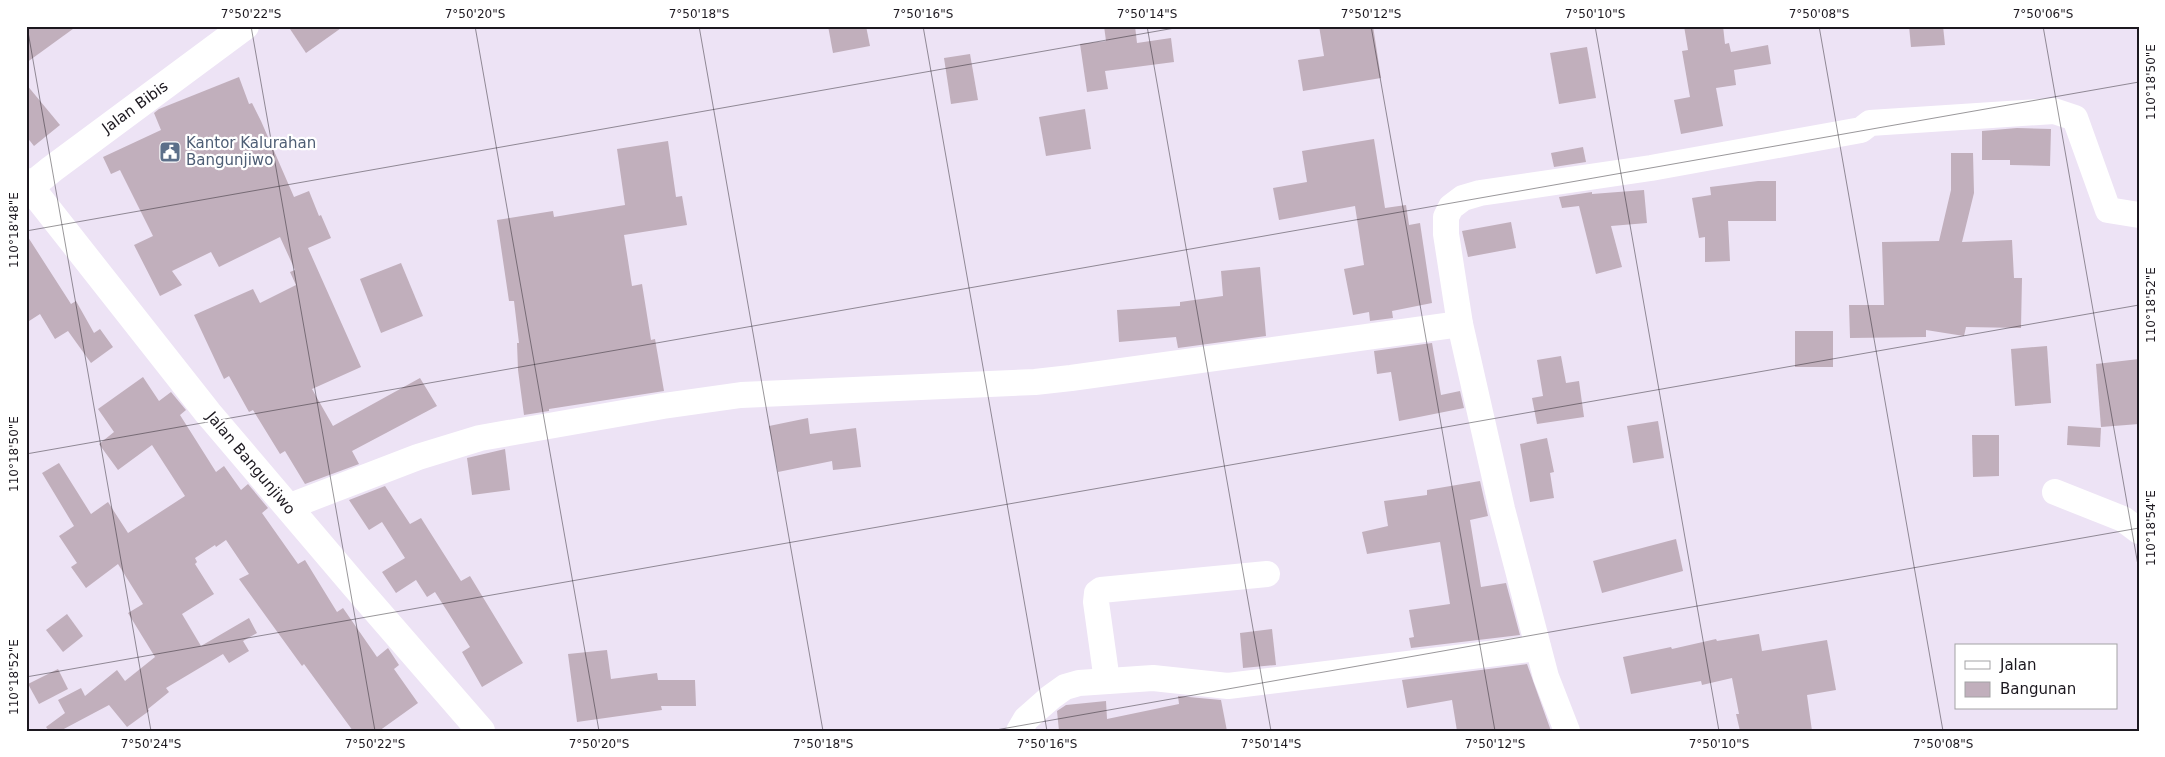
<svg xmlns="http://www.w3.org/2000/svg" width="2165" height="757" viewBox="0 0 2165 757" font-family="'DejaVu Sans',sans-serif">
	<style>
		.building { fill: #c1afbc }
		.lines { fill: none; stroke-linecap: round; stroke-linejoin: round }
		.minor { stroke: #fff; stroke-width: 26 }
		.major { stroke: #fff; stroke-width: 28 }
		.ticks { fill: none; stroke: #1c181f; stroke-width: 1; stroke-opacity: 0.45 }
		.labels { text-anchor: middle; stroke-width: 4.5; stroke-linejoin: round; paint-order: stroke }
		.street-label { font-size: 15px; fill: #1c181f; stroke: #fff }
		.service-label { font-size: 15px; fill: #4e5e75; stroke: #fff; text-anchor: start }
		.neatline { fill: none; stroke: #1c181f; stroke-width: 2 }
		.ticks-label { font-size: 12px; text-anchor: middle; fill: #1c181f }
	</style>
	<rect width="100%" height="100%" fill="#ede3f5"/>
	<!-- building -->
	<g class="building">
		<path d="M 26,26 L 77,26 L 26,63 Z"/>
		<path d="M 288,26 L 344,26 L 306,53 Z"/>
		<path d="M 828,26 L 866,26 L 870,46 L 833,53 Z"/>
		<path d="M 1104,26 L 1135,26 L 1137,43 L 1171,38 L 1174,62 L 1105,71 L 1108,89 L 1087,92 L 1080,44 L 1106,41 Z"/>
		<path d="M 1319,26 L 1373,26 L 1381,78 L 1303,91 L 1298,60 L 1324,56 Z"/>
		<path d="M 1684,26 L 1723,26 L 1725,44 L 1729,43 L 1731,52 L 1768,45 L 1771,64 L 1734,70 L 1736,85 L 1716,88 L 1723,126 L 1681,134 L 1674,100 L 1690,97 L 1682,51 L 1688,50 Z"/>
		<path d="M 1909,26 L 1943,26 L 1945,45 L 1911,47 Z"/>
		<path d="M 1587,47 L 1596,98 L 1559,104 L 1550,53 Z"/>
		<path d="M 970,54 L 978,100 L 951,104 L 944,58 Z"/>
		<path d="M 239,77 L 249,104 L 252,103 L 261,121 L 294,197 L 309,191 L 319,216 L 321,215 L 331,238 L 308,248 L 361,367 L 312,389 L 333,426 L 420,378 L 437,406 L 352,451 L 359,464 L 305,484 L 285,451 L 280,454 L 253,410 L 249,412 L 229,376 L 224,379 L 194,315 L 253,289 L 260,303 L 296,285 L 290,272 L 295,270 L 280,237 L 219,267 L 211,252 L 172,271 L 182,285 L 160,296 L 134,245 L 153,236 L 120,170 L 111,174 L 103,157 L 161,130 L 154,113 L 159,109 Z"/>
		<path d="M 26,84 L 60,125 L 34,146 L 26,136 Z"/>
		<path d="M 1085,109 L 1091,149 L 1046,156 L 1039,117 Z"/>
		<path d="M 2017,128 L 2051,129 L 2050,166 L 2010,165 L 2010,160 L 1982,160 L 1982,131 Z"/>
		<path d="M 1374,139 L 1385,208 L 1406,205 L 1409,225 L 1420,223 L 1432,303 L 1392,311 L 1393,318 L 1370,321 L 1369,312 L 1353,315 L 1344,269 L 1364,265 L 1355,206 L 1279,220 L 1273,188 L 1307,182 L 1302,151 Z"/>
		<path d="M 668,141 L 676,197 L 682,196 L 687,225 L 624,235 L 632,286 L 642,284 L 651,340 L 655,339 L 664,391 L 549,409 L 549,411 L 524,415 L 518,370 L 517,343 L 519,343 L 514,301 L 509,301 L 497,220 L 553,211 L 554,217 L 625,205 L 617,149 Z"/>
		<path d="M 1583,147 L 1586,162 L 1554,167 L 1551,153 Z"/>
		<path d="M 1951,153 L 1973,153 L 1974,193 L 1962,242 L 2012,240 L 2014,278 L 2022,278 L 2021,328 L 1966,327 L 1964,336 L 1926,330 L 1926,337 L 1850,338 L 1849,305 L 1884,305 L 1882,242 L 1939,241 L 1951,190 Z"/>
		<path d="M 1758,181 L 1776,181 L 1776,221 L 1728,221 L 1730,261 L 1705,262 L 1705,237 L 1699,238 L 1692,198 L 1711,195 L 1710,187 Z"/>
		<path d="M 1644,190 L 1647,223 L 1611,226 L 1622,267 L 1596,274 L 1579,206 L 1562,208 L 1559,197 L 1592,192 L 1592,194 Z"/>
		<path d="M 1511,222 L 1516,248 L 1468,257 L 1462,231 Z"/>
		<path d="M 26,234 L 71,304 L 76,301 L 94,333 L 100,329 L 113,347 L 91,363 L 68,331 L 55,339 L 40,314 L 26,323 Z"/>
		<path d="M 401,263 L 423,316 L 381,333 L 360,279 Z"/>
		<path d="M 1260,267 L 1266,336 L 1178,348 L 1176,337 L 1119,342 L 1117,310 L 1180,306 L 1180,302 L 1223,296 L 1221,271 Z"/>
		<rect x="1795" y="331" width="38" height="36"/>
		<path d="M 1432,343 L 1441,395 L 1460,391 L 1464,408 L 1399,421 L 1391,372 L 1377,374 L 1374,351 Z"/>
		<path d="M 2047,346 L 2051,403 L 2015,406 L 2011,349 Z"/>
		<path d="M 1561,356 L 1566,383 L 1579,381 L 1584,417 L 1537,424 L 1532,398 L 1543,396 L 1537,360 Z"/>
		<path d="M 2139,359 L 2139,424 L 2101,427 L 2096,364 Z"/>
		<path d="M 143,377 L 159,401 L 171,392 L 186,410 L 180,415 L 216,472 L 224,466 L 241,490 L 248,484 L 268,508 L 262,513 L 298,564 L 305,560 L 337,612 L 343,608 L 377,657 L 388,648 L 399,665 L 394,669 L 418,703 L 379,731 L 353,731 L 304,664 L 302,666 L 239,579 L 249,574 L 226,540 L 216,547 L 215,545 L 195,558 L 197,562 L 195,564 L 214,594 L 182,614 L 201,646 L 249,618 L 257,633 L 243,641 L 249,651 L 229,663 L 223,654 L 166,688 L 169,692 L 148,709 L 149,711 L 127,727 L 109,705 L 60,731 L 49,731 L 46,727 L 65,713 L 58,700 L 81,688 L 85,696 L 117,670 L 125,681 L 155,657 L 128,613 L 143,604 L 118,564 L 86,588 L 71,567 L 77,563 L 59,536 L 74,526 L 42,473 L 59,463 L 91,514 L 108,502 L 128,533 L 185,496 L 152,445 L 118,470 L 99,444 L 114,432 L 98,409 Z"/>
		<path d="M 808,418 L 810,434 L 856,428 L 861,467 L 833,470 L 832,461 L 778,472 L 769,426 Z"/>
		<path d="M 1658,421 L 1664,458 L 1633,463 L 1627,426 Z"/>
		<path d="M 2068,426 L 2101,428 L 2100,447 L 2067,445 Z"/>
		<path d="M 1972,435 L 1999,435 L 1999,476 L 1973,477 Z"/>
		<path d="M 1547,438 L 1554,472 L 1550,473 L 1554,498 L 1530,502 L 1520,444 Z"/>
		<path d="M 505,449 L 510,490 L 472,495 L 467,458 Z"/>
		<path d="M 1480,481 L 1488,516 L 1470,520 L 1481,587 L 1506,583 L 1520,635 L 1411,648 L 1409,638 L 1414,637 L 1409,610 L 1450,604 L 1440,542 L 1367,554 L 1362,532 L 1388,526 L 1384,501 L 1427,495 L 1427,490 Z"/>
		<path d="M 385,486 L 410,524 L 421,518 L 461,581 L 470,576 L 523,663 L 482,687 L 462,652 L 470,647 L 435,592 L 427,597 L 416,580 L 396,593 L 382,572 L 405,558 L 382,522 L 369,530 L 349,500 Z"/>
		<path d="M 1676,539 L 1683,571 L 1602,593 L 1593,561 Z"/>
		<path d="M 67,614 L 83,636 L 63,652 L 46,630 Z"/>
		<path d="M 1272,629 L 1276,665 L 1243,668 L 1240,633 Z"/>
		<path d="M 1759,634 L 1762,651 L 1827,640 L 1836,690 L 1807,695 L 1812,731 L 1740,731 L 1736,714 L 1739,714 L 1732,678 L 1702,685 L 1701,681 L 1631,694 L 1623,657 L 1671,647 L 1672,649 L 1716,639 L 1717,641 Z"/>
		<path d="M 607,650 L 611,679 L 657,673 L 658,680 L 695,680 L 696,706 L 661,706 L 662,710 L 577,722 L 568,654 Z"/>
		<path d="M 1527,664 L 1551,731 L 1457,731 L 1452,700 L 1407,708 L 1402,680 Z"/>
		<path d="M 58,669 L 68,689 L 39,704 L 28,684 Z"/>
		<path d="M 1178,696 L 1221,700 L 1227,731 L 1059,731 L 1057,711 L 1066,705 L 1106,701 L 1107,719 L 1179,704 Z"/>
	</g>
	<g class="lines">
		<!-- minor -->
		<g class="minor">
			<path d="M 2055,492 L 2123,519 L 2139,531"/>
			<path d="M 288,507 L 418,457 L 480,438 L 663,406 L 741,395 L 1035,382 L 1071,378 L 1460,324"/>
			<path d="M 1107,681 L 1096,602 L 1097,593 L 1101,590 L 1267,574"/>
			<path d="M 1019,731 L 1026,719 L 1051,697 L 1065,687 L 1079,683 L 1153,678 L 1228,686 L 1538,648"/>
			<path d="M 1567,731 L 1546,677 L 1502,509 L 1460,324 L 1446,234 L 1446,217 L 1451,207 L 1463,198 L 1480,193 L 1651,168 L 1861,130 L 1870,123 L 2054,111 L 2075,118 L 2108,210 L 2139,215"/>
		</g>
		<!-- major -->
		<g class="major">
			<path d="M 26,182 L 208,413 L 356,587 L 481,731"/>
			<path d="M 26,190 L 52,169 L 245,26"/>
		</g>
	</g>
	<!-- ticks -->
	<path class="ticks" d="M 27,26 L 151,731M 251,26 L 375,731M 475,26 L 599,731M 699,26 L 823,731M 923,26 L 1047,731M 1147,26 L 1271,731M 1371,26 L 1495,731M 1595,26 L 1719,731M 1819,26 L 1943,731M 2043,26 L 2139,571M 26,231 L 1186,26M 26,454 L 2139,82M 26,677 L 2139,305M 990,731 L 2139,528"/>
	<!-- icons -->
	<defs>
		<g id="civic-square" transform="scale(1.125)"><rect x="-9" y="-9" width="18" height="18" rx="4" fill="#5c6f8a" stroke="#fff"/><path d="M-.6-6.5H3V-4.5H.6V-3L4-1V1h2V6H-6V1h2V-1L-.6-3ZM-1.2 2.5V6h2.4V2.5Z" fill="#fff"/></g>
	</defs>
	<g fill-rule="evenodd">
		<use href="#civic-square" x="170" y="152"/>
	</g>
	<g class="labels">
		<!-- street labels -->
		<g class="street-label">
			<text transform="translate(135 107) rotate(-36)" y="5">Jalan Bibis</text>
			<text transform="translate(251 463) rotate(50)" y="5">Jalan Bangunjiwo</text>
		</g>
		<!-- service labels -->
		<g class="service-label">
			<text x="186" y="148">Kantor Kalurahan<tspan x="186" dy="17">Bangunjiwo</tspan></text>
		</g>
	</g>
	<!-- border -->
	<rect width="2165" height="757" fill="none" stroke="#ffffff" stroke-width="55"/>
	<!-- legend -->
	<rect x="1955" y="644" width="162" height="65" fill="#ffffff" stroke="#a4a3a5"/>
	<rect x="1965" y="661" width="25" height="8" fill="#ffffff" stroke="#a4a3a5"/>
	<text x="2000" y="670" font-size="15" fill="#1c181f">Jalan</text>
	<rect x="1965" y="682" width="25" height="15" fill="#c1afbc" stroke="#a4a3a5"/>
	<text x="2000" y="694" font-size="15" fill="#1c181f">Bangunan</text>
	<rect x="28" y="28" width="2110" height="702" class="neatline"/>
	<g class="ticks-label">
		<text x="251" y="18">7°50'22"S</text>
		<text x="475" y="18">7°50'20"S</text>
		<text x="699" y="18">7°50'18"S</text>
		<text x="923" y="18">7°50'16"S</text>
		<text x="1147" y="18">7°50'14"S</text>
		<text x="1371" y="18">7°50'12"S</text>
		<text x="1595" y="18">7°50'10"S</text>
		<text x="1819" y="18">7°50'08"S</text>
		<text x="2043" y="18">7°50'06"S</text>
		<text transform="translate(2151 82) rotate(-90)" y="4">110°18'50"E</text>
		<text transform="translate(14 230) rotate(-90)" y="4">110°18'48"E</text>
		<text transform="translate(2151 305) rotate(-90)" y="4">110°18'52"E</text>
		<text transform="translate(14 454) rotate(-90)" y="4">110°18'50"E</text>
		<text transform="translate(2151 528) rotate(-90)" y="4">110°18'54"E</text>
		<text transform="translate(14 677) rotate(-90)" y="4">110°18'52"E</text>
		<text x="151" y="748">7°50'24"S</text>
		<text x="375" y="748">7°50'22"S</text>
		<text x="599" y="748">7°50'20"S</text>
		<text x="823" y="748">7°50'18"S</text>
		<text x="1047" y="748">7°50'16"S</text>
		<text x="1271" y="748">7°50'14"S</text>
		<text x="1495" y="748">7°50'12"S</text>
		<text x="1719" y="748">7°50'10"S</text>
		<text x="1943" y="748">7°50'08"S</text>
	</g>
</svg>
